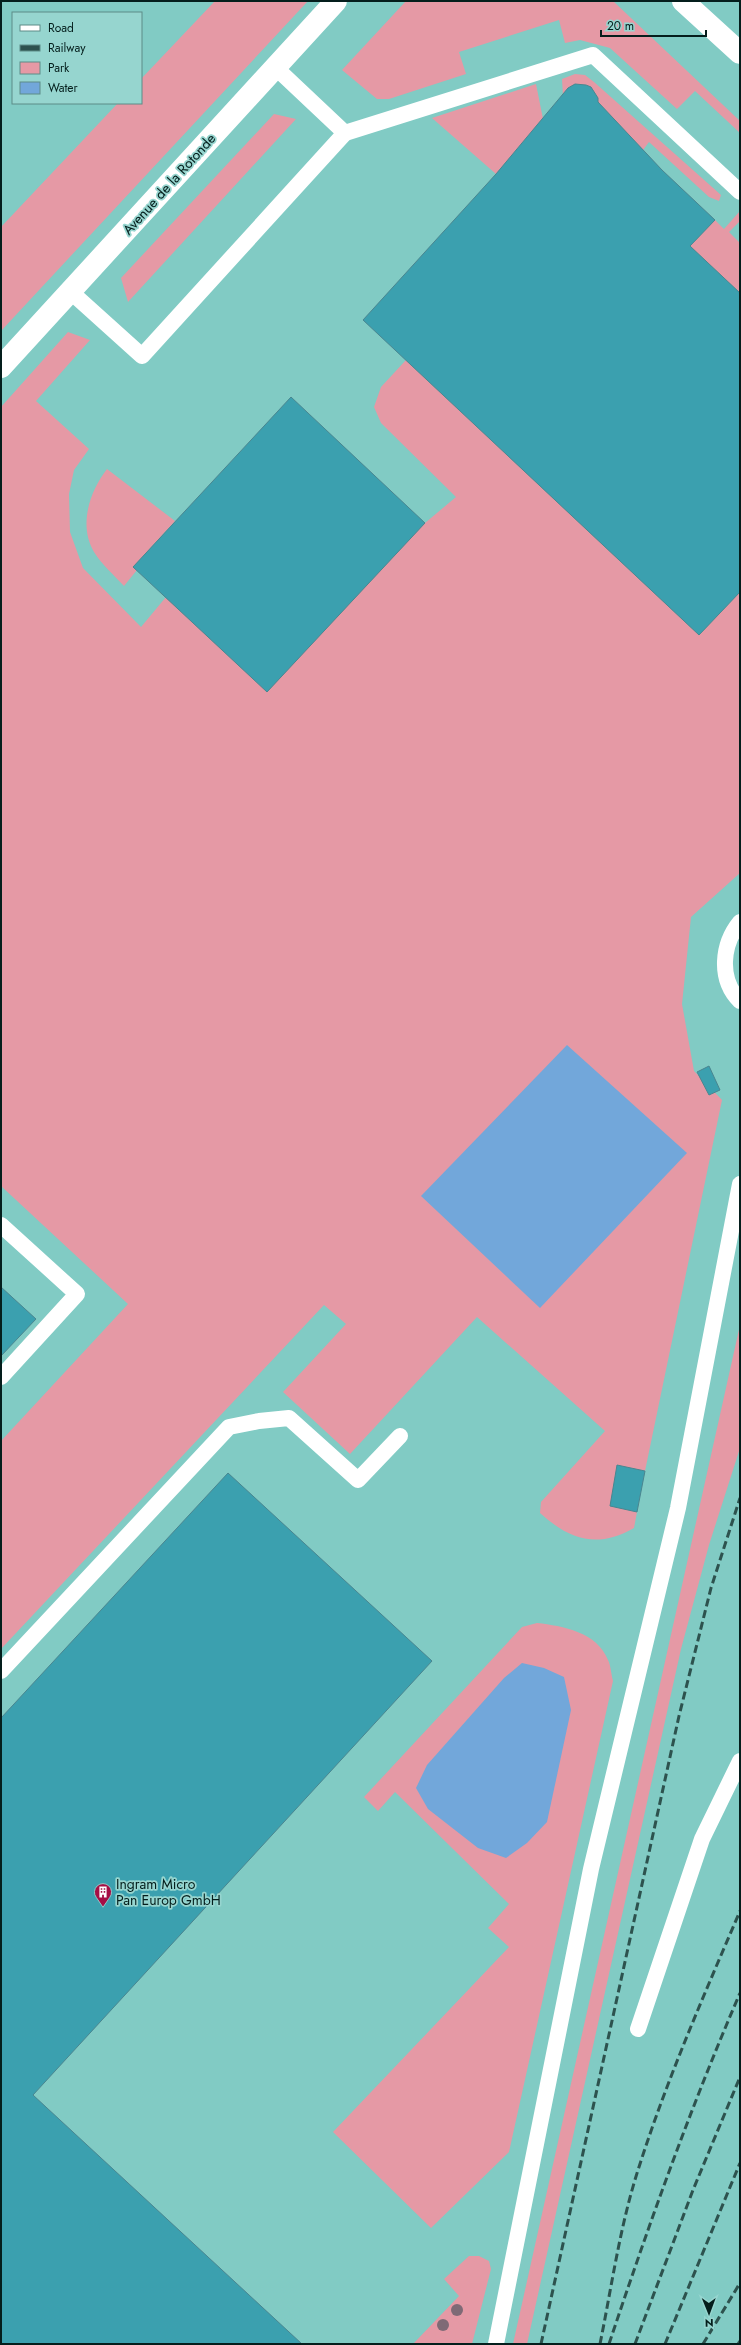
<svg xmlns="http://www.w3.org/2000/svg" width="741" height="2345" viewBox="0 0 741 2345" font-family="Jost,sans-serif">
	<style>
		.built { fill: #81cbc4; fill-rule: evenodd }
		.green { fill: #e599a5 }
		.water { fill: #72a7da }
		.building { fill: #3ba0af; stroke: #4a8690 }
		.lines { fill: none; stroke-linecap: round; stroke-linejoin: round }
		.service { stroke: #fff; stroke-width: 16 }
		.minor { stroke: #fff; stroke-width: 22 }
		.rail { stroke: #2d524e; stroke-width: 3; stroke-dasharray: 8 4; stroke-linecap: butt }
		.tree { fill: #7f6a76 }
		.labels { text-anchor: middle; stroke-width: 3.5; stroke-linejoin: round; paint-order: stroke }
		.street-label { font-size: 14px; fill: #041e1c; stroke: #96d5cf }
		.poi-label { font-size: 14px; fill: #041e1c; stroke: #96d5cf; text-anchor: start }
	</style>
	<rect width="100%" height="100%" fill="#96d5cf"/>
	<!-- built -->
	<path class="built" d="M 1,1 L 740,1 L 740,2344 L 1,2344 ZM 13,13 L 141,13 L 141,103 L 13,103 Z"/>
	<!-- green -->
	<g class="green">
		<path d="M 215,1 L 308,1 L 1,331 L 1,227 L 118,103 L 141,103 L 141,79 Z"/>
		<path d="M 406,1 L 613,1 L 740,121 L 740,133 L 695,91 L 677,109 L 610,48 L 580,40 L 565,43 L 559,20 L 459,52 L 466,74 L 389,99 L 377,99 L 342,70 Z"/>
		<path d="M 575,74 L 585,75 L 594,82 L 721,195 L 719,201 L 709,197 L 649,142 L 643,150 L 598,102 C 597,89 587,84 575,84 L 563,96 L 562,79 Z"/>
		<path d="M 536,84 L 543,119 L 496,174 L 432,118 Z"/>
		<path d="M 274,114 L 296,119 L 128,302 L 121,278 Z"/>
		<path d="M 740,211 L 740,221 L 729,232 L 740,243 L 740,293 L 690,246 L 715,220 L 724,229 Z"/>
		<path d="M 68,332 L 90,340 L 36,401 L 89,449 L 74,470 L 69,494 L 70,532 L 83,568 L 141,627 L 166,597 L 425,523 L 456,497 L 381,423 L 374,407 L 381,387 L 406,360 L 699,635 L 740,592 L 740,873 L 691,917 L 682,1004 L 694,1071 L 722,1100 L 645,1471 L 617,1466 L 610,1506 L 637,1512 L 634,1528 C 597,1549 570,1540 540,1513 L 541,1502 L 605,1431 L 477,1317 L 350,1454 L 283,1392 L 346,1324 L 324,1305 L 1,1649 L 1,1441 L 128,1304 L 1,1186 L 1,407 Z"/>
		<path d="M 107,469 L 175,521 L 134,566 L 137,570 L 124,586 C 114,575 102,565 94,552 C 78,525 90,491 107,469 Z"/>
		<path d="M 740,1325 L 740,1448 L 709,1545 L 681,1649 L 527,2344 L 513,2344 Z"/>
		<path d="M 537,1623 C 563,1626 597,1632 608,1660 C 611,1666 611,1674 613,1681 L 509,2152 L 431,2228 L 333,2132 L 509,1947 L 488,1928 L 509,1904 L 395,1792 L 378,1811 L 364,1797 L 522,1627 Z"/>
		<path d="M 469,2256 L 479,2256 L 489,2261 L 491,2269 L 472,2344 L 413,2344 L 459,2296 L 444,2279 Z"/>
	</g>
	<!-- water -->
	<g class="water">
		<path d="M 567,1045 L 687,1153 L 540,1308 L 421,1196 Z"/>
		<path d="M 522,1663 L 544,1668 L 564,1677 L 571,1710 L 547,1822 L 527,1843 L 506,1858 L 478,1848 L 428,1809 L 416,1788 L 427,1765 L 504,1678 Z"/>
	</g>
	<!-- building -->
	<g class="building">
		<path d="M 575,84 L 586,85 L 591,87 L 598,98 L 598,102 L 662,170 L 715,220 L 690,246 L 740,293 L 740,592 L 699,635 L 363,320 L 496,174 L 568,88 Z"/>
		<path d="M 291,397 L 425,523 L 267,692 L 133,567 Z"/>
		<path d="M 709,1066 L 720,1090 L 709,1095 L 697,1072 Z"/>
		<path d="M 1,1287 L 36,1319 L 1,1356 Z"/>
		<path d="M 617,1465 L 645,1471 L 637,1512 L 610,1506 Z"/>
		<path d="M 228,1473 L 432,1661 L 33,2095 L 302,2344 L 1,2344 L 1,1718 Z"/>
	</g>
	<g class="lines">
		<!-- service -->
		<g class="service">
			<path d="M 275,67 L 345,133 L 593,55 L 740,192"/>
			<path d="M 71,292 L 142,356 L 345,133"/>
			<path d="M 740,922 C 722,944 718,979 740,1001"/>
			<path d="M 1,1225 L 77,1294 L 1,1377"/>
			<path d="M 1,1671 L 229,1427 L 259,1421 L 289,1418 L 358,1480 L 400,1436"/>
			<path d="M 638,2029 L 702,1839 L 740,1761"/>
			<path d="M 496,2344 L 591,1869 L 678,1508 L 740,1184"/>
		</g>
		<!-- minor -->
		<g class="minor">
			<path d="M 683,1 L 740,53"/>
			<path d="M 1,367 L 336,1"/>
		</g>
		<!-- rail -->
		<g class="rail">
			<path d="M 541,2344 L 679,1716 L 711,1588 L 740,1498"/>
			<path d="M 600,2344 C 612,2285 620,2225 639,2167 C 667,2079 704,1995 740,1911"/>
			<path d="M 609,2344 C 649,2224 690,2109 740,1993"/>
			<path d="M 635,2344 L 693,2190 L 740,2077"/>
			<path d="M 665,2344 L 740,2163"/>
			<path d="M 703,2344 L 740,2283"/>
			<path d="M 738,2344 L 740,2341"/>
		</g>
	</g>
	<!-- trees -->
	<g class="tree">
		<circle cx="457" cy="2310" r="6"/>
		<circle cx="443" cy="2325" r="6"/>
	</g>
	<!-- icons -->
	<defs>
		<g id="building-pin" transform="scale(0.9)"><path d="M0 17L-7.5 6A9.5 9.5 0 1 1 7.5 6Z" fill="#a50e45" stroke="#96d5cf"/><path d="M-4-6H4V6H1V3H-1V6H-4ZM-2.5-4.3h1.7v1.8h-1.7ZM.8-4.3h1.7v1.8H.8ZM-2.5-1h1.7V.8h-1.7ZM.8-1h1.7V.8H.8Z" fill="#fff"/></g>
	</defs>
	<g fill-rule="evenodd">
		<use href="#building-pin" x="103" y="1892"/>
	</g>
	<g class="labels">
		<!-- street labels -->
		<g class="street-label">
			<text transform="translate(169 184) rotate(-48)" y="5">Avenue de la Rotonde</text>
		</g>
		<!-- poi labels -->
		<g class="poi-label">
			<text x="116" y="1889">Ingram Micro<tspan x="116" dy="16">Pan Europ GmbH</tspan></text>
		</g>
	</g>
	<!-- border -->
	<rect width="741" height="2345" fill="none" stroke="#041e1c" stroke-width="4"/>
	<!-- legend -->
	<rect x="12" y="12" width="130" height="92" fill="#96d5cf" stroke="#5c8c87"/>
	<rect x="20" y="25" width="20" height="6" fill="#ffffff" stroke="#5c8c87"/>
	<text x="48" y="32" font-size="12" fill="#041e1c">Road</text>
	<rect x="20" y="45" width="20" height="6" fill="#2d524e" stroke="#5c8c87"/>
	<text x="48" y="52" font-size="12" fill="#041e1c">Railway</text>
	<rect x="20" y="62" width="20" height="12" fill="#e599a5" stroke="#5c8c87"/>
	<text x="48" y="72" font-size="12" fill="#041e1c">Park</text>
	<rect x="20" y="82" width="20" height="12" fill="#72a7da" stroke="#5c8c87"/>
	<text x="48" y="92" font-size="12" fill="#041e1c">Water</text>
	<!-- north arrow -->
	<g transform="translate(709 2313) rotate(179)" stroke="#96d5cf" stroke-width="3" paint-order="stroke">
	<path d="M0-3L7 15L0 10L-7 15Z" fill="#041e1c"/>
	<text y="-6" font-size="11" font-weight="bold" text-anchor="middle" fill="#041e1c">N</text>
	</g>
	<!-- scale -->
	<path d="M601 30v6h105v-6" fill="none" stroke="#041e1c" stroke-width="2"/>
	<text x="607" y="30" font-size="12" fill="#041e1c" stroke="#96d5cf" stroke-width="3" paint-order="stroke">20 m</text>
</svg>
